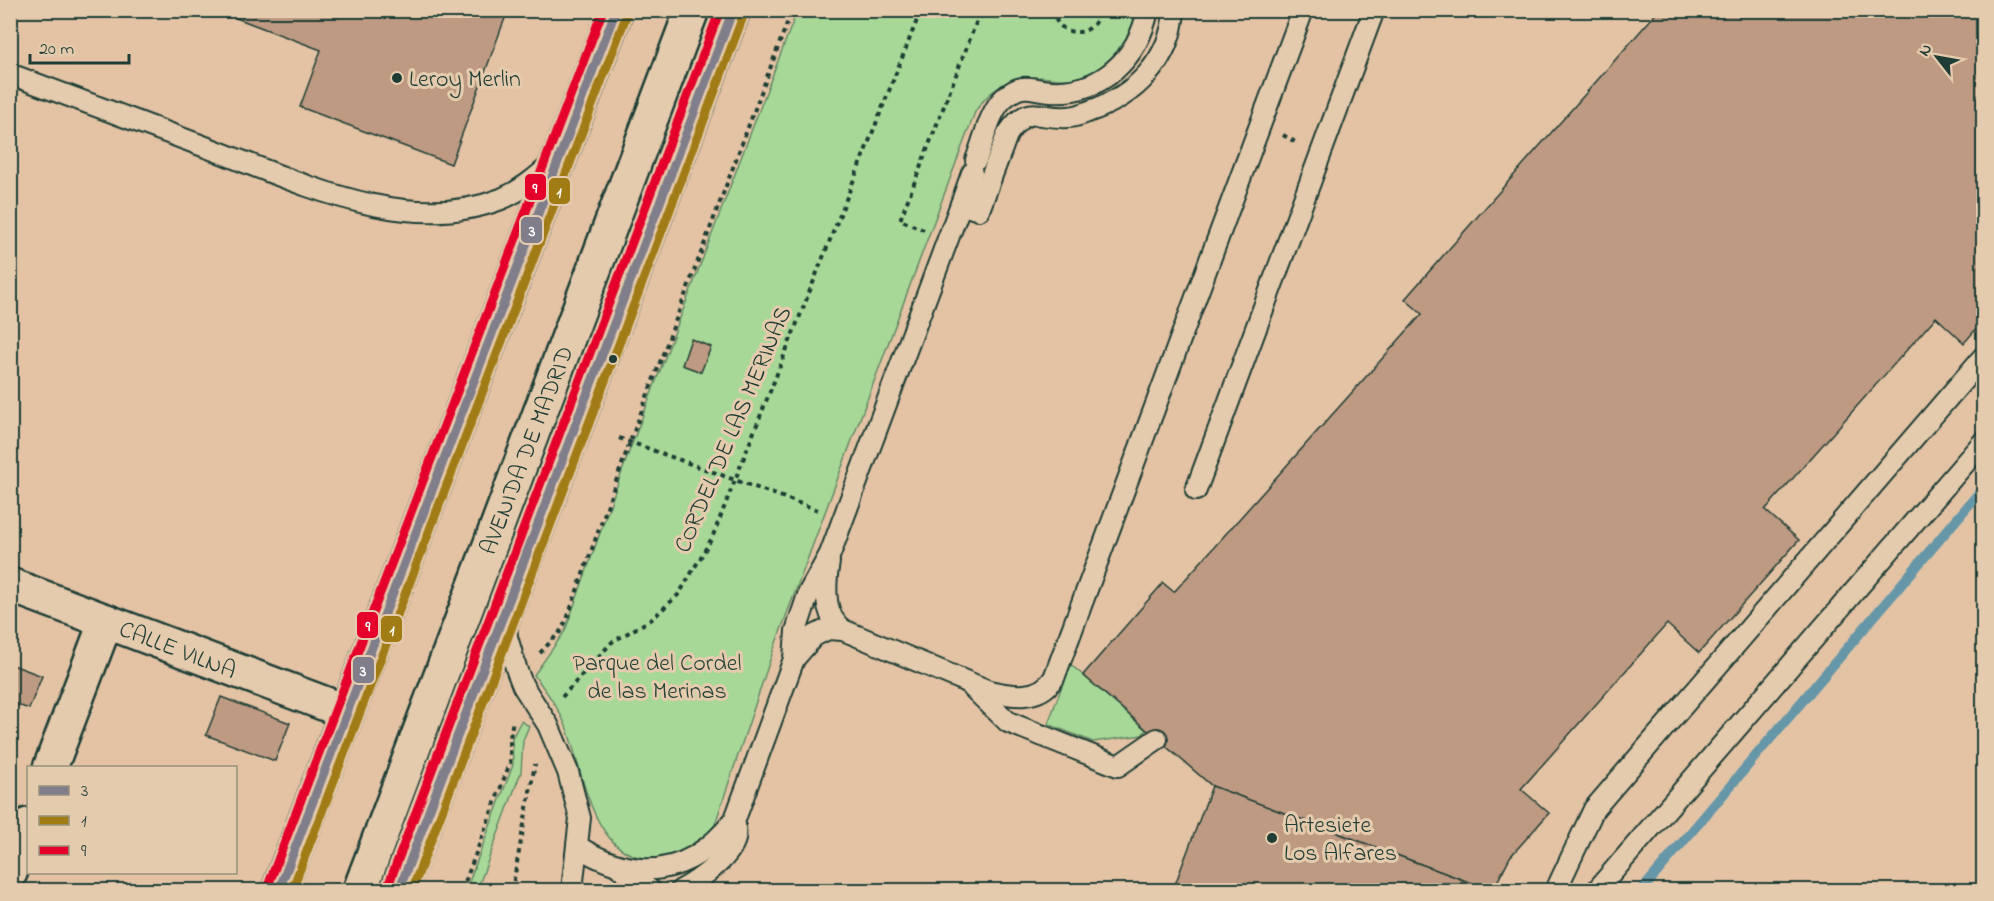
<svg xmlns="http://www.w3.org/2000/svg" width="1994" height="901" viewBox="0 0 1994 901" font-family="'Indie Flower',sans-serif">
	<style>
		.green { fill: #a8d898; stroke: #648a66; stroke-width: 1.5 }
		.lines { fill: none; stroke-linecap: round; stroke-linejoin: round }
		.stream { stroke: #6597a8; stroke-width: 10 }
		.building { fill: #be9a82; stroke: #1f3d34; stroke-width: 1.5 }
		.lane-casing { stroke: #1f3d34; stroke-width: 24 }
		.street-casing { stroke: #1f3d34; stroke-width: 38 }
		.secondary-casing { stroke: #1f3d34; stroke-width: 38 }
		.primary-casing { stroke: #1f3d34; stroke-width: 38 }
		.path { stroke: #1f3d34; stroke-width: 4; stroke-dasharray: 4.5 4.5; stroke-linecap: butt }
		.lane { stroke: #e5cbad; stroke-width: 20 }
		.street { stroke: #e5cbad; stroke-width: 33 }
		.secondary { stroke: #e5cbad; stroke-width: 33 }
		.primary { stroke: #e5cbad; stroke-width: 33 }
		.bus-1-casing { stroke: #e5cbad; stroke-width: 14 }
		.bus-2-casing { stroke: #e5cbad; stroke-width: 14 }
		.bus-3-casing { stroke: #e5cbad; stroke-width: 14 }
		.bus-1 { stroke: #807e8b; stroke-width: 9 }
		.bus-2 { stroke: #a17c15; stroke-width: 9 }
		.bus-3 { stroke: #e4002b; stroke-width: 9 }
		.poi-dot { fill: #1f3d34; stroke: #e5cbad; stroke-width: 2 }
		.labels { text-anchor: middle; stroke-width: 6; stroke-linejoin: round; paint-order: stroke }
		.poi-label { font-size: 24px; fill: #1f3d34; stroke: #e5cbad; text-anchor: start }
		.street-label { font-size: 24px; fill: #1f3d34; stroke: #e5cbad }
		.park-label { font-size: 24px; fill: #264539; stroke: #e5cbad }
		.line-badge { stroke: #e5cbad; stroke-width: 2 }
		.badge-label { font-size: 16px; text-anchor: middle; font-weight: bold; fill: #fff }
	</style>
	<rect width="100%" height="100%" fill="#e4c3a5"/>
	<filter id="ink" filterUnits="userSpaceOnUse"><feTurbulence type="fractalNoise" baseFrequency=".0167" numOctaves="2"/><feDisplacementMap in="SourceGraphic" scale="12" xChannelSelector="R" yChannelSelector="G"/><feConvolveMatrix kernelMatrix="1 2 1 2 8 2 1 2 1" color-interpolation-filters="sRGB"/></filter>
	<g filter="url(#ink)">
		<!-- green -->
		<g class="green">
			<path d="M 797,11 L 1136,11 C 1133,45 1103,75 1069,79 C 1058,80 1048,77 1036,77 C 1010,76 988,91 975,112 L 773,651 L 713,830 C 703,845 684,854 667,858 C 592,871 585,775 566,726 C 558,707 546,691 534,675 L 565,631 L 629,452 Z"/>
			<path d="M 1070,664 L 1146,730 L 1142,735 L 1093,742 L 1048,724 Z"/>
			<path d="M 521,721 L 529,726 L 523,740 L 521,772 L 477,890 L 466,890 L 513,765 L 512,738 Z"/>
		</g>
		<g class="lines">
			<!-- stream -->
			<path class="stream" d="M 1642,890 L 1984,487"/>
		</g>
		<!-- building -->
		<g class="building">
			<path d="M 215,10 L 508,10 L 451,164 L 300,107 L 321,50 Z"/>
			<path d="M 1659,10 L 1984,10 L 1984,320 L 1964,343 L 1936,317 L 1765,510 L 1799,540 L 1699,653 L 1667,624 L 1521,789 L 1549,813 L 1510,857 L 1493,890 L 1490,890 L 1212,786 L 1083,675 L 1163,583 L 1174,592 L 1422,314 L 1405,299 Z"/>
			<path d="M 691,339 L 711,347 L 701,372 L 682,365 Z"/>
			<path d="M 10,664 L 42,676 L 29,709 L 10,702 Z"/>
			<path d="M 221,697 L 290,723 L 275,761 L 206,735 Z"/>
			<path d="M 1212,786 L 1490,890 L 1173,890 Z"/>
		</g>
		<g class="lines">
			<!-- lane casing -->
			<g class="lane-casing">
				<g id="lane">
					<path d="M 10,74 C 77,99 144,124 211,149 C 298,182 407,236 501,199 C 521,191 537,177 553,163"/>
					<path d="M 976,160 C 983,143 990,110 1004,98 C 1023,81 1031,90 1051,91 C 1102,94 1138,58 1148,10"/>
					<path d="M 961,204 L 972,173"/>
					<path d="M 1196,490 L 1374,10"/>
					<path d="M 829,562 C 825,584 823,616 843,630"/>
					<path d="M 506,621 L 507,637 L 517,671 L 523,686 L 548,725 L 568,772 L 580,818 L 572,890"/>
					<path d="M 794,659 L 796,631 L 809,592 L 830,554 L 961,204 L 979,210 L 1007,135 C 1029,102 1037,119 1068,117 C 1075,117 1083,114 1090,111 C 1135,96 1171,60 1174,10"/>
					<path d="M 972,687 L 1008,722 L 1118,766 L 1157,739"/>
					<path d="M 577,846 C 637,884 691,876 735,819 L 794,659 L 814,636 L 828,629 L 843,630 L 989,691 C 1012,696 1039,701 1054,678 L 1303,10"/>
					<path d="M 619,867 L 650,890"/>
					<path d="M 681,890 C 698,881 730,858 735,839 C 736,834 735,829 735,824"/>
					<path d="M 1556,890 L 1594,809 L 1984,356"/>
					<path d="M 1597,890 L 1984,441"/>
				</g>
			</g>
			<!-- street casing -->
			<g class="street-casing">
				<g id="street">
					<path d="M 10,585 L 347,712"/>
					<path d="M 50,768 L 106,621"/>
					<path d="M 10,873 L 28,825"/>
				</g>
			</g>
			<!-- secondary casing -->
			<g class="secondary-casing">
				<path id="secondary" d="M 279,890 L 616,10"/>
			</g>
			<!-- primary casing -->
			<g class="primary-casing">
				<g id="primary">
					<path d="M 360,890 L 692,10"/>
					<path d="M 399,890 L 733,10"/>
				</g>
			</g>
			<!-- path -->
			<g class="path">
				<path d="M 1053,10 C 1056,39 1097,40 1099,10"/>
				<path d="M 1283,135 L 1297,143"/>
				<path d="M 924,230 L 900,220 L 981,10"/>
				<path d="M 619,438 L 818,510"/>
				<path d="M 540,653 L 560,632 L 567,619 L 630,442 L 792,10"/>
				<path d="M 562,697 L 612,642 L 652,619 L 679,594 L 712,538 L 921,10"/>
				<path d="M 462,890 L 510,763 L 510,737 L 513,720"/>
				<path d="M 512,890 L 535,764"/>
			</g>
			<!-- lane -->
			<use href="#lane" class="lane"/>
			<!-- street -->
			<use href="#street" class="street"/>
			<!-- secondary -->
			<use href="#secondary" class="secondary"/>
			<!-- primary -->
			<use href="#primary" class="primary"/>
			<!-- bus-1 casing -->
			<g class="bus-1-casing">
				<g id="bus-1">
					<path d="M 279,890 L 616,10"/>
					<path d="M 399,890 L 733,10"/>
				</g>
			</g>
			<!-- bus-2 casing -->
			<g class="bus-2-casing">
				<g id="bus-2">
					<path d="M 292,890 L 627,14"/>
					<path d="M 412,890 L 744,14"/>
				</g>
			</g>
			<!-- bus-3 casing -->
			<g class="bus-3-casing">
				<g id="bus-3">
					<path d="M 268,886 L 603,10"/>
					<path d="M 388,886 L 720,10"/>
				</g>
			</g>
			<!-- bus-1 -->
			<use href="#bus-1" class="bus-1"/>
			<!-- bus-2 -->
			<use href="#bus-2" class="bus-2"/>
			<!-- bus-3 -->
			<use href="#bus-3" class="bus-3"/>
		</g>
	</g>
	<!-- markers -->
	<g class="poi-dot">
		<circle cx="397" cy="78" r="6"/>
		<circle cx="613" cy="359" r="5"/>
		<circle cx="1272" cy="838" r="6"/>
	</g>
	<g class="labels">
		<!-- poi labels -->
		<g class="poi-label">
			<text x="409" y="86">Leroy Merlin</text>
			<text x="1284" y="832">Artesiete<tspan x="1284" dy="28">Los Alfares</tspan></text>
		</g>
		<!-- street labels -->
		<g class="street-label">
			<text transform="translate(732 429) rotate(-67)" y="8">CORDEL DE LAS MERINAS</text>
			<text transform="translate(526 450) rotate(-69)" y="8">AVENIDA DE MADRID</text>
			<text transform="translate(178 649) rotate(21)" y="8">CALLE VILNA</text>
		</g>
		<!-- park labels -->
		<g class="park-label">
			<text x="657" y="670">Parque del Cordel<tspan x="657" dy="28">de las Merinas</tspan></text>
		</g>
	</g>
	<g class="line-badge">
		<rect x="524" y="173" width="23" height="28" rx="6" fill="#e4002b"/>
		<rect x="548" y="177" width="23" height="28" rx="6" fill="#a17c15"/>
		<rect x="520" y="216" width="23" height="28" rx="6" fill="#807e8b"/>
		<rect x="356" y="611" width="23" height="28" rx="6" fill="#e4002b"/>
		<rect x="380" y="615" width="23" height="28" rx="6" fill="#a17c15"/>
		<rect x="352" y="656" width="23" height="28" rx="6" fill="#807e8b"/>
	</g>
	<g class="badge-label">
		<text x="535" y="193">9</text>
		<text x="559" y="197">1</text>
		<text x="532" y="236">3</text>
		<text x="368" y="631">9</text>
		<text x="392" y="635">1</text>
		<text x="363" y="676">3</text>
	</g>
	<!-- margin -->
	<rect width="1994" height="901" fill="none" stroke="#e5cbad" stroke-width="36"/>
	<rect x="18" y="18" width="1958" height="865" fill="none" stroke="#1f3d34" stroke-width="2" filter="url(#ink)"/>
	<!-- legend -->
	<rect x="27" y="766" width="210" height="108" fill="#e5cbad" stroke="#96927d" stroke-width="1.5"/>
	<rect x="39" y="786" width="30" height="9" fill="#807e8b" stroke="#96927d" stroke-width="1.5"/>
	<text x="81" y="796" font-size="18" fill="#1f3d34">3</text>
	<rect x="39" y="816" width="30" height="9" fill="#a17c15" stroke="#96927d" stroke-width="1.5"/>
	<text x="81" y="826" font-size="18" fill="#1f3d34">1</text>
	<rect x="39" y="846" width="30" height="9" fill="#e4002b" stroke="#96927d" stroke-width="1.5"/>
	<text x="81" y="856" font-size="18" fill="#1f3d34">9</text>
	<!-- north arrow -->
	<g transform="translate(1937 57) rotate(301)" stroke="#e5cbad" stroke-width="4.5" paint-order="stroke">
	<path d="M0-4.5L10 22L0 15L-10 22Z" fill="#1f3d34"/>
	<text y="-9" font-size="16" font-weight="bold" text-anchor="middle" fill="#1f3d34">N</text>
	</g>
	<!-- scale -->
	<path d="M30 54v9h99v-9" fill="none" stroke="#1f3d34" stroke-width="3"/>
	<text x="39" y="54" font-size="18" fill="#1f3d34" stroke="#e5cbad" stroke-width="4.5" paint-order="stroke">20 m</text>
</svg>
